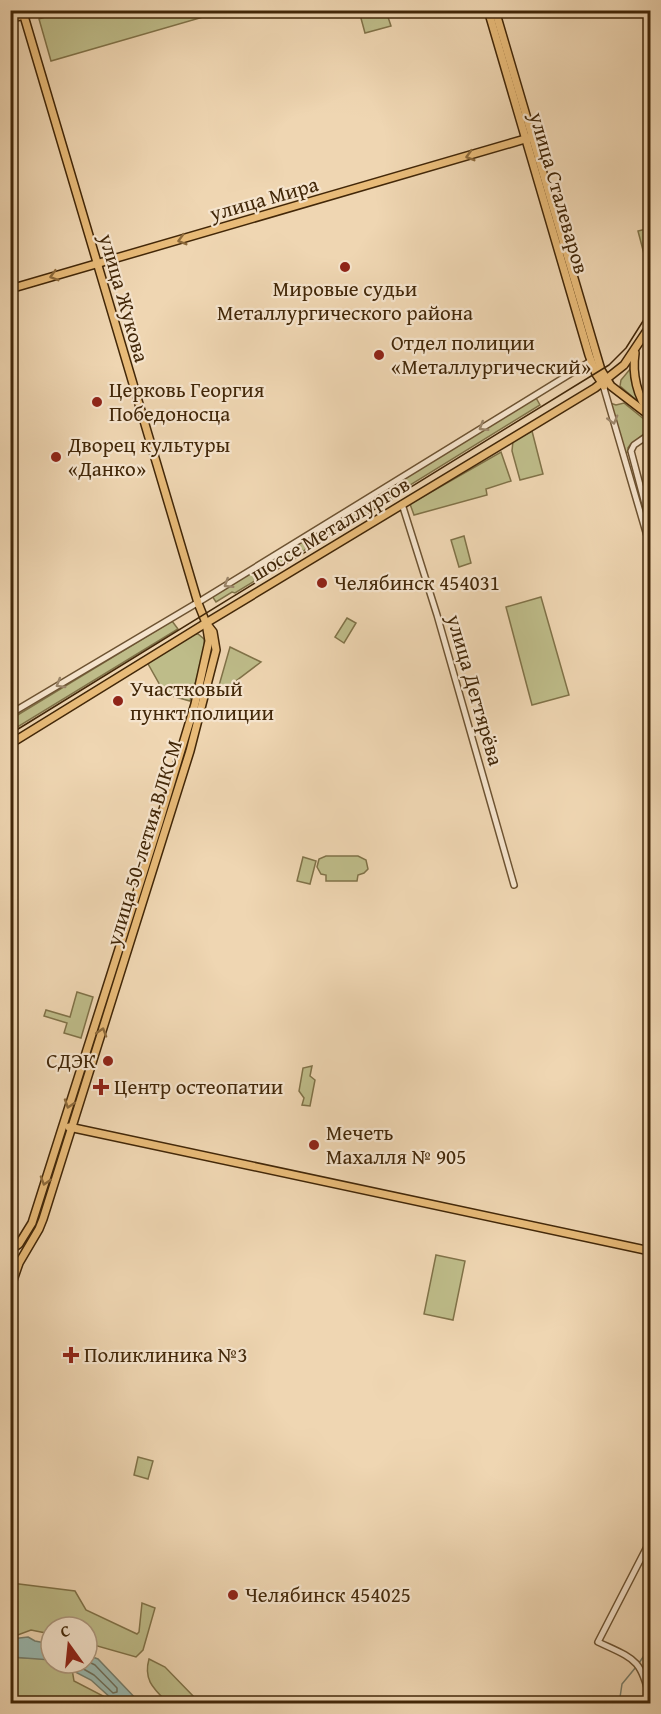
<svg xmlns="http://www.w3.org/2000/svg" width="661" height="1714" viewBox="0 0 661 1714" font-family="'Gentium Book Plus',serif">
	<style>
		.green { fill: #bebc89; stroke: #807248; stroke-width: 1.5 }
		.water { fill: #9ab9b0; stroke: #777f6d; stroke-width: 1.5 }
		.lines { fill: none; stroke-linecap: round; stroke-linejoin: round }
		.shore { stroke: #6e705c; stroke-width: 1.5 }
		.stream { stroke: #777f6d; stroke-width: 1.5 }
		.minor-casing { stroke: #6d5332; stroke-width: 8 }
		.major-casing { stroke: #422708; stroke-width: 10 }
		.minor { stroke: #f5e4cd; stroke-width: 5 }
		.major { stroke: #e8bb79; stroke-width: 7 }
		.tram { stroke: #422708; stroke-width: 1.5 }
		.oneway { stroke: #8d6a3b }
		.oneway2 { stroke: #9c866a }
		.poi-dot { fill: #8f2418; stroke: #f5e4cd; stroke-width: 2 }
		.labels { text-anchor: middle; stroke-width: 4.5; stroke-linejoin: round; paint-order: stroke }
		.street-label { font-size: 21px; fill: #422708; stroke: #f5e4cd }
		.poi-label { font-size: 21px; fill: #422708; stroke: #f5e4cd; text-anchor: start }
	</style>
	<rect width="100%" height="100%" fill="#efd6b2"/>
	<filter id="stains"><feTurbulence type="fractalNoise" baseFrequency=".00333" numOctaves="4"/><feColorMatrix values="0 0 0 0 .2 0 0 0 0 .09 0 0 0 0 .02 0 0 0 .5 -.17"/></filter>
	<radialGradient id="worn" r=".72"><stop offset=".6" stop-color="#630" stop-opacity="0"/><stop offset="1" stop-color="#630" stop-opacity=".3"/></radialGradient>
	<!-- green -->
	<g class="green">
		<path d="M 66,10 L 224,10 L 224,11 L 51,61 L 39,19 Z"/>
		<path d="M 359,11 L 386,11 L 391,26 L 365,33 Z"/>
		<path d="M 650,228 L 650,277 L 638,231 Z"/>
		<path d="M 631,368 L 642,405 L 620,386 L 621,380 Z"/>
		<path d="M 535,396 L 540,405 L 235,593 L 232,592 L 216,602 L 212,596 Z"/>
		<path d="M 610,403 L 616,405 L 624,403 L 650,424 L 650,429 L 630,445 L 628,448 L 629,452 L 625,453 Z"/>
		<path d="M 532,431 L 543,474 L 520,480 L 512,451 L 513,441 Z"/>
		<path d="M 501,452 L 511,481 L 486,489 L 487,495 L 414,515 L 410,504 Z"/>
		<path d="M 464,536 L 471,563 L 459,567 L 451,540 Z"/>
		<path d="M 541,597 L 569,695 L 532,705 L 506,607 Z"/>
		<path d="M 347,618 L 356,623 L 344,643 L 335,637 Z"/>
		<path d="M 172,621 L 178,629 L 11,731 L 11,719 Z"/>
		<path d="M 195,634 L 198,634 L 204,639 L 205,651 L 190,701 L 165,694 L 147,662 Z"/>
		<path d="M 230,647 L 261,662 L 216,696 Z"/>
		<path d="M 326,856 L 358,856 L 366,860 L 368,869 L 364,873 L 358,875 L 357,881 L 326,881 L 326,875 L 321,874 L 317,867 L 319,859 Z"/>
		<path d="M 303,857 L 316,861 L 310,884 L 297,881 Z"/>
		<path d="M 77,992 L 93,997 L 81,1038 L 64,1033 L 67,1023 L 44,1016 L 46,1010 L 70,1017 Z"/>
		<path d="M 108,994 L 110,995 L 70,1119 L 69,1117 Z"/>
		<path d="M 312,1066 L 310,1076 L 315,1080 L 310,1106 L 302,1105 L 304,1098 L 299,1091 L 303,1068 Z"/>
		<path d="M 436,1255 L 465,1261 L 453,1320 L 424,1314 Z"/>
		<path d="M 138,1457 L 153,1461 L 148,1479 L 134,1475 Z"/>
		<path d="M 11,1583 L 75,1591 L 86,1610 L 137,1634 L 139,1632 L 142,1603 L 155,1608 L 143,1650 L 136,1657 L 94,1645 L 87,1650 L 87,1627 L 51,1627 L 51,1634 L 31,1630 L 15,1636 L 11,1636 Z"/>
		<path d="M 10,1657 L 50,1659 L 51,1663 L 58,1663 L 72,1669 L 74,1681 L 109,1699 L 113,1703 L 11,1703 Z"/>
		<path d="M 149,1659 L 165,1667 L 198,1701 L 207,1703 L 168,1703 C 154,1689 143,1680 149,1659 Z"/>
	</g>
	<!-- water -->
	<g class="water">
		<path d="M 28,1637 L 35,1641 L 51,1644 L 51,1660 L 11,1657 L 11,1639 Z"/>
		<path d="M 87,1655 L 98,1659 L 140,1703 L 114,1703 L 113,1700 L 91,1680 L 58,1663 L 87,1663 Z"/>
	</g>
	<g class="lines">
		<!-- shore -->
		<path class="shore" d="M 73,1663 L 94,1675 L 113,1693 L 117,1692 L 117,1688 L 95,1665 L 87,1661"/>
		<!-- stream -->
		<g class="stream">
			<path d="M 639,1663 L 650,1647"/>
			<path d="M 619,1704 L 622,1684 L 636,1667"/>
		</g>
		<!-- minor casing -->
		<g class="minor-casing">
			<g id="minor">
				<path d="M 603,385 L 650,546"/>
				<path d="M 650,434 L 634,445 L 631,451 L 650,523"/>
				<path d="M 402,504 L 437,615 L 514,885"/>
				<path d="M 10,714 L 202,600 L 591,361"/>
				<path d="M 650,1541 L 598,1642 C 634,1659 641,1658 650,1699"/>
			</g>
		</g>
		<!-- major casing -->
		<g class="major-casing">
			<g id="major">
				<path d="M 488,10 L 589,355 L 596,374 L 604,386"/>
				<path d="M 495,10 L 601,370 L 611,386 L 650,416"/>
				<path d="M 10,19 L 41,10"/>
				<path d="M 10,289 L 532,137"/>
				<path d="M 635,353 C 632,374 637,397 650,413"/>
				<path d="M 10,744 L 206,623 L 595,388 L 624,365 L 650,326"/>
				<path d="M 69,1127 L 650,1251"/>
				<path d="M 10,1250 L 19,1244 L 32,1223 L 159,823 L 195,704 L 209,641 L 206,623 L 198,603 L 24,16"/>
				<path d="M 10,1289 L 19,1263 L 39,1229 L 43,1219 L 190,751 L 216,650 L 213,632 L 206,623"/>
			</g>
		</g>
		<!-- minor -->
		<use href="#minor" class="minor"/>
		<!-- major -->
		<use href="#major" class="major"/>
		<!-- tram -->
		<path class="tram" d="M 10,734 L 609,365 L 626,348 L 650,310"/>
	</g>
	<!-- one-way arrows -->
	<defs><path id="oneway-chevron" d="M-2-3.5L2.5 0L-2 3.5" fill="none" stroke-width="1.6" stroke-linecap="round" stroke-linejoin="round" transform="scale(1.5)"/></defs>
	<g class="oneway">
		<use href="#oneway-chevron" transform="translate(470 156) rotate(164)"/>
		<use href="#oneway-chevron" transform="translate(182 240) rotate(164)"/>
		<use href="#oneway-chevron" transform="translate(54 276) rotate(164)"/>
		<use href="#oneway-chevron" transform="translate(102 1032) rotate(-73)"/>
		<use href="#oneway-chevron" transform="translate(69 1104) rotate(108)"/>
		<use href="#oneway-chevron" transform="translate(45 1181) rotate(107)"/>
	</g>
	<g class="oneway2">
		<use href="#oneway-chevron" transform="translate(613 420) rotate(74)"/>
		<use href="#oneway-chevron" transform="translate(483 427) rotate(148)"/>
		<use href="#oneway-chevron" transform="translate(228 584) rotate(148)"/>
		<use href="#oneway-chevron" transform="translate(60 684) rotate(149)"/>
	</g>
	<!-- markers -->
	<g class="poi-dot">
		<circle cx="345" cy="267" r="6"/>
		<circle cx="379" cy="355" r="6"/>
		<circle cx="97" cy="402" r="6"/>
		<circle cx="56" cy="457" r="6"/>
		<circle cx="322" cy="583" r="6"/>
		<circle cx="118" cy="701" r="6"/>
		<circle cx="108" cy="1061" r="6"/>
		<path d="M98 1078h6v6h6v6h-6v6h-6v-6h-6v-6h6z"/>
		<circle cx="314" cy="1145" r="6"/>
		<path d="M68 1346h6v6h6v6h-6v6h-6v-6h-6v-6h6z"/>
		<circle cx="233" cy="1595" r="6"/>
	</g>
	<g class="labels">
		<!-- street labels -->
		<g class="street-label">
			<text transform="translate(559 193) rotate(74)" y="7">улица Сталеваров</text>
			<text transform="translate(264 199) rotate(-16)" y="7">улица Мира</text>
			<text transform="translate(124 298) rotate(74)" y="7">улица Жукова</text>
			<text transform="translate(330 529) rotate(-31)" y="7">шоссе Металлургов</text>
			<text transform="translate(475 690) rotate(74)" y="7">улица Дегтярёва</text>
			<text transform="translate(144 843) rotate(-73)" y="7">улица 50-летия ВЛКСМ</text>
		</g>
		<!-- poi labels -->
		<g class="poi-label">
			<text x="345" y="296" text-anchor="middle">Мировые судьи<tspan x="345" dy="24">Металлургического района</tspan></text>
			<text x="391" y="350">Отдел полиции<tspan x="391" dy="24">«Металлургический»</tspan></text>
			<text x="109" y="397">Церковь Георгия<tspan x="109" dy="24">Победоносца</tspan></text>
			<text x="68" y="452">Дворец культуры<tspan x="68" dy="24">«Данко»</tspan></text>
			<text x="334" y="590">Челябинск 454031</text>
			<text x="130" y="696">Участковый<tspan x="130" dy="24">пункт полиции</tspan></text>
			<text x="96" y="1068" text-anchor="end">СДЭК</text>
			<text x="114" y="1094">Центр остеопатии</text>
			<text x="326" y="1140">Мечеть<tspan x="326" dy="24">Махалля № 905</tspan></text>
			<text x="84" y="1362">Поликлиника №3</text>
			<text x="245" y="1602">Челябинск 454025</text>
		</g>
	</g>
	<!-- margin -->
	<rect width="661" height="1714" fill="none" stroke="#efd6b2" stroke-width="36"/>
	<rect x="12" y="12" width="637" height="1690" fill="none" stroke="#422708" stroke-width="3"/>
	<rect x="18" y="18" width="625" height="1678" fill="none" stroke="#422708" stroke-width="1.5"/>
	<!-- north arrow -->
	<g transform="translate(69 1645) rotate(345)"><circle r="28" fill="#f5e4cd" stroke="#ad987e" stroke-width="1.5"/>
	<path d="M0-4.5L10 22L0 15L-10 22Z" fill="#8f2418"/>
	<text y="-9" font-size="16" font-weight="bold" text-anchor="middle" fill="#422708">С</text>
	</g>
	<rect width="100%" height="100%" filter="url(#stains)"/>
	<rect width="100%" height="100%" fill="url(#worn)"/>
</svg>
